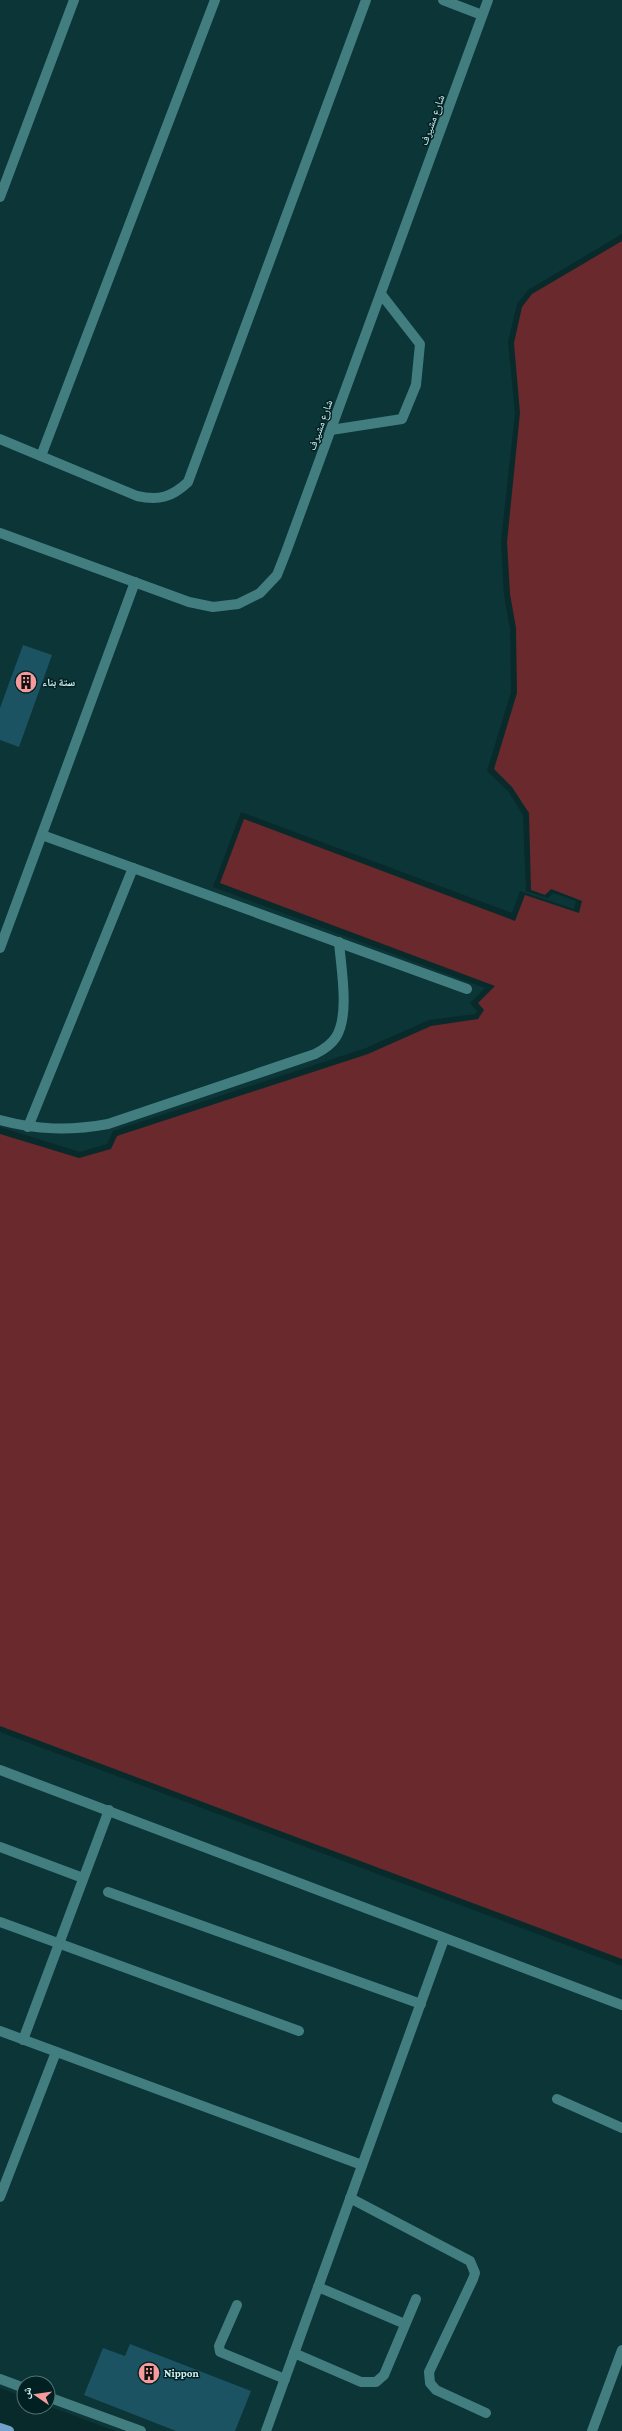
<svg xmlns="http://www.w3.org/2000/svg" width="622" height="2431" viewBox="0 0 622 2431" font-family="'Crimson Pro','Noto Naskh Arabic',serif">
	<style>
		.built { fill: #0c3537 }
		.water { fill: #6a292d }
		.building { fill: #1b5362 }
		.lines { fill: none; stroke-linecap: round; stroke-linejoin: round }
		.minor { stroke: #427e80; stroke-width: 10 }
		.major { stroke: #71a2c9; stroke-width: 10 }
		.labels { text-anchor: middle; stroke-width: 3; stroke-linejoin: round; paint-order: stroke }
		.street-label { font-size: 11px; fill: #d1eeef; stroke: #002022 }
		.poi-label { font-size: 11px; font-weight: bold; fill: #d1eeef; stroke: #002022; text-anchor: start }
	</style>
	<rect width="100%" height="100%" fill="#092a2b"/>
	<!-- built -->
	<g class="built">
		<path d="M 0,0 L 622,0 L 622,234 L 528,290 L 517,304 L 508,342 L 515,413 L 501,542 L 504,595 L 510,629 L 511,692 L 487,771 L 508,791 L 523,815 L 526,891 L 548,898 L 553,893 L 576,901 L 574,909 L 520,891 L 512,913 L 241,812 L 213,887 L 485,988 L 470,1003 L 477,1011 L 475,1014 L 429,1020 L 366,1048 L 113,1131 L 107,1144 L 80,1152 L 0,1127 Z"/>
		<path d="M 0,1732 L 622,1966 L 622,2431 L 115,2431 L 48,2406 L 48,2383 L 24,2383 L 24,2397 L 0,2388 Z"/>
	</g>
	<!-- water -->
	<path class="water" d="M 622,241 L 622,1959 L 0,1726 L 0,1134 L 79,1158 L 111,1149 L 117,1136 L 368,1054 L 431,1026 L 478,1019 L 484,1010 L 478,1003 L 495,986 L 220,883 L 244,819 L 515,921 L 525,895 L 579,913 L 582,901 L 551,889 L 545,895 L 531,890 L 529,813 L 512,787 L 494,769 L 517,693 L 516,628 L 510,594 L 507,542 L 520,413 L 514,343 L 522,307 L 532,294 Z"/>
	<!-- building -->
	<g class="building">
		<path d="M 23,645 L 52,655 L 19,747 L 0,740 L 0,708 Z"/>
		<path d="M 130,2344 L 251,2391 L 235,2431 L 176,2431 L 84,2395 L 103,2348 L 125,2356 Z"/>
	</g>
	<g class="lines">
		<!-- minor -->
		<g class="minor">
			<path d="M 443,0 L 482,15"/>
			<path d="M 0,197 L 74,0"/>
			<path d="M 331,430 L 402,419 L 416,385 L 420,344 L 381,294"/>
			<path d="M 0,439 L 137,496 C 159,501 172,497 188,482 L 366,0"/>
			<path d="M 41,456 L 215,0"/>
			<path d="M 0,533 L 189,602 L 213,607 L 238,604 L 260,593 L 277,575 L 286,552 L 488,0"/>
			<path d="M 42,835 L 467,989"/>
			<path d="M 0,948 L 135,582"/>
			<path d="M 0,1120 C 37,1130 70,1131 108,1124 L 315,1054 C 323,1050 331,1045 336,1037 C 350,1015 341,968 339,942"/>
			<path d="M 28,1127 L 133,868"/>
			<path d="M 0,1770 L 622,2005"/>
			<path d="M 0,1847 L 83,1878"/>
			<path d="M 108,1892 L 421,2004"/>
			<path d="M 0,1922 L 299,2031"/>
			<path d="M 0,2031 L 362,2165"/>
			<path d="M 23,2040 L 109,1810"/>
			<path d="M 557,2099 L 622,2128"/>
			<path d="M 0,2197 L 56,2052"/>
			<path d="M 350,2198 L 470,2261 L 475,2273 L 473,2279 L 429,2372 L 430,2383 L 436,2390 L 486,2413"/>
			<path d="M 318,2287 L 405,2324"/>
			<path d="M 237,2305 L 219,2346 L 220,2352 L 285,2379"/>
			<path d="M 294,2353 L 361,2382 L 376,2382 L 384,2375 L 416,2299"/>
			<path d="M 0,2379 L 24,2388"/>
			<path d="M 48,2397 L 141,2431"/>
			<path d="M 266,2431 L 444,1939"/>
			<path d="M 592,2431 L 622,2350"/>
		</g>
		<!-- major -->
		<path class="major" d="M 0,2428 L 9,2431"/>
	</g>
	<!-- icons -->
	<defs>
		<g id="building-disc" transform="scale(1.15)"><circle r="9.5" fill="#f59b9c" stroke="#002022"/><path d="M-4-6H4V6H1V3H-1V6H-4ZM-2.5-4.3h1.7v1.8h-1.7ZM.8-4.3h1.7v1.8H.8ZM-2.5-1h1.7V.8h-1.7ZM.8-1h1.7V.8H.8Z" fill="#111"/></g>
	</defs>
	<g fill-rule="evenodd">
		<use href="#building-disc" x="26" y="682"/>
		<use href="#building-disc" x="149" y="2373"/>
	</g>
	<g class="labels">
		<!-- street labels -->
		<g class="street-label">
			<text transform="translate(432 120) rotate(-70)" y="4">شارع مشيرف</text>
			<text transform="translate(320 425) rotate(-70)" y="4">شارع مشيرف</text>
		</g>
		<!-- poi labels -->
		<g class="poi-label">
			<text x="42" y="686">ستة بناء</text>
			<text x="164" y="2377">Nippon</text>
		</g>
	</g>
	<!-- north arrow -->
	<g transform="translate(36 2395) rotate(283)"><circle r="19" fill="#002022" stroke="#547274"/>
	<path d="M0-3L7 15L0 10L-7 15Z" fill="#f59b9c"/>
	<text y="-6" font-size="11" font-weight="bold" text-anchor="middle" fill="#d1eeef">ش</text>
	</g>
</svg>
